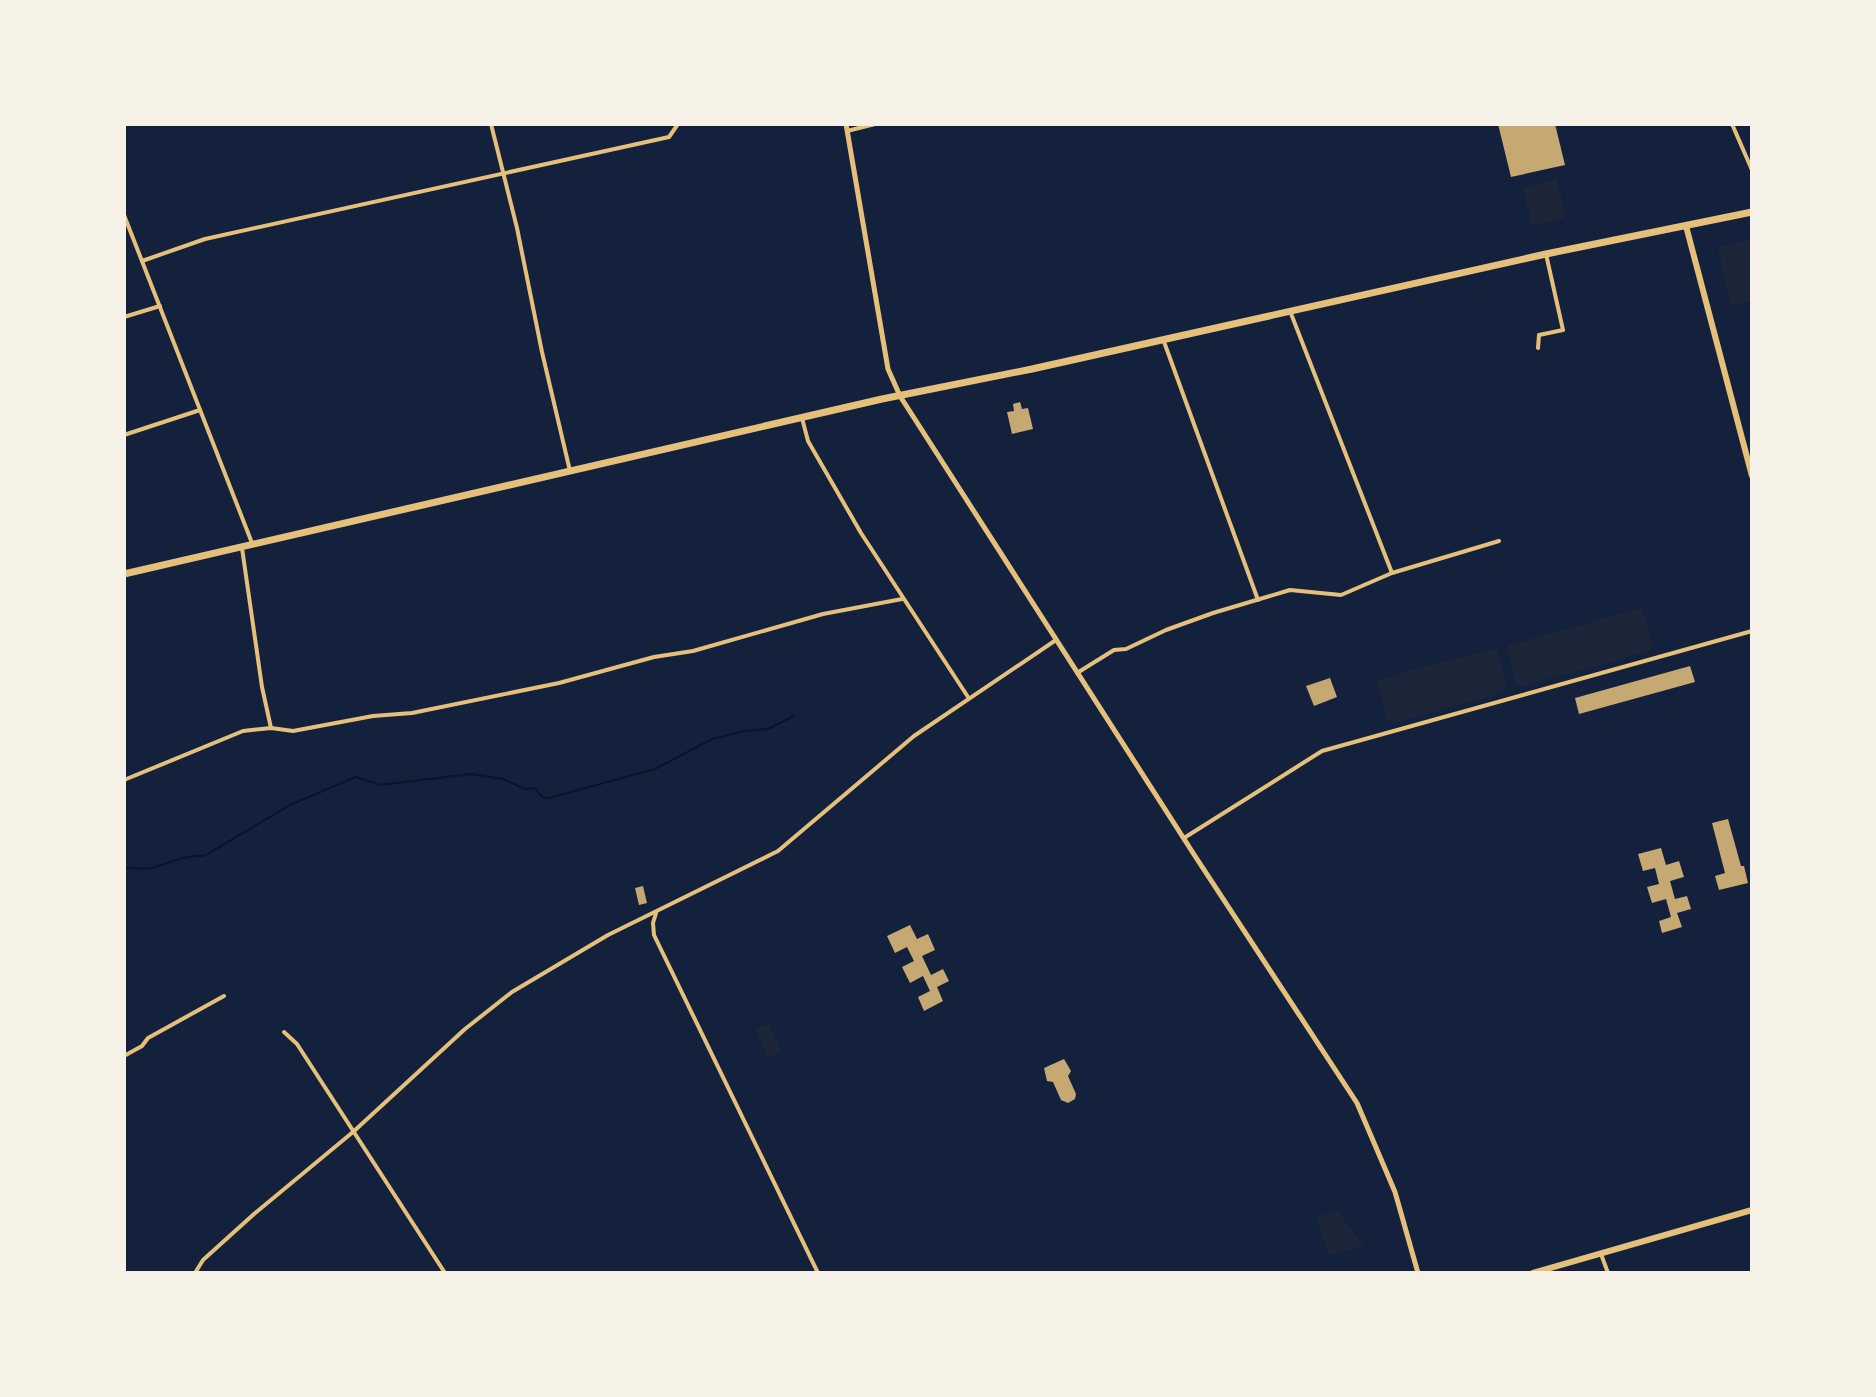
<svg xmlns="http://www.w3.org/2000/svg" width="1876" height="1397" viewBox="0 0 1876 1397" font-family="'PT Sans Narrow',sans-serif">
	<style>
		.green { fill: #1d2539 }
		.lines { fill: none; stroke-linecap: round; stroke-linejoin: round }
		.stream { stroke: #0b132b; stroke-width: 2 }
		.building { fill: #c6a872 }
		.minor { stroke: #e5c07b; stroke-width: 4 }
		.tertiary { stroke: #e5c07b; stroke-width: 5 }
		.secondary { stroke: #e5c07b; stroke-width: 6 }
		.trunk { stroke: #e5c07b; stroke-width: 7 }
	</style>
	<rect width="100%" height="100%" fill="#14213d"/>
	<!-- green -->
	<g class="green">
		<path d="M 1557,179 L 1566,218 L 1532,226 L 1523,187 Z"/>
		<path d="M 1752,240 L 1752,301 L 1730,306 L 1718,247 Z"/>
		<path d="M 1642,608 L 1653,646 L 1650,651 L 1523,686 L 1516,683 L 1506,646 Z"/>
		<path d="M 1496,648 L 1507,687 L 1504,692 L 1395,723 L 1387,719 L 1377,680 Z"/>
		<path d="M 768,1024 L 781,1052 L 768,1058 L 755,1030 Z"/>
		<path d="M 1337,1211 L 1364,1246 L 1329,1256 L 1316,1217 Z"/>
	</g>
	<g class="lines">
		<!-- stream -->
		<path class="stream" d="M 124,868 C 133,867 142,870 151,868 C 168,864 185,854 204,856 L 292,804 L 356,777 L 380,785 L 471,774 L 503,779 L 525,789 L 535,788 L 543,798 L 549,798 L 655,769 L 712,739 L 745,731 L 768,729 L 794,716"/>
	</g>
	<!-- building -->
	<g class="building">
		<path d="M 1498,124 L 1555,124 L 1565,165 L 1511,177 Z"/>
		<path d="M 1020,402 L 1022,409 L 1028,408 L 1033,429 L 1012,434 L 1007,412 L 1014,411 L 1013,404 Z"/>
		<path d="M 1690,666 L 1695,682 L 1579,714 L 1575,698 Z"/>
		<path d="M 1330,678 L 1337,697 L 1314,706 L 1306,686 Z"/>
		<path d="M 1728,819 L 1741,866 L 1744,866 L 1748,883 L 1719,890 L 1715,876 L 1725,873 L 1712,823 Z"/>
		<path d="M 1661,848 L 1666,865 L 1679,861 L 1684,877 L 1670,881 L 1675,899 L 1687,896 L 1691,909 L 1677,913 L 1682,927 L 1662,933 L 1659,921 L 1671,917 L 1666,899 L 1652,903 L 1647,887 L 1659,884 L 1655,868 L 1643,871 L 1638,854 Z"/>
		<path d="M 643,886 L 647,903 L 639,905 L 635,888 Z"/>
		<path d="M 910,925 L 917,939 L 928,934 L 935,950 L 922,956 L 931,975 L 943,969 L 949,981 L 937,987 L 943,1001 L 924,1011 L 918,997 L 930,991 L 923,976 L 910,983 L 902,967 L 914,961 L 907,947 L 895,953 L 887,936 Z"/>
		<path d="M 1064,1059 L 1071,1071 L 1068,1076 L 1076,1094 L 1075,1099 L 1068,1103 L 1061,1100 L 1053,1082 L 1047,1081 L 1044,1068 Z"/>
	</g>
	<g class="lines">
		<!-- minor -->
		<g class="minor">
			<path d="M 491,124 L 517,228 L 542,352 L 570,471"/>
			<path d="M 1732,124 L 1752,170"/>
			<path d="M 847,131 L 875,124"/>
			<path d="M 124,215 L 252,543"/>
			<path d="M 142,261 L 205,239 L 669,137 L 678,124"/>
			<path d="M 1290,311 L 1392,573"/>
			<path d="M 124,317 L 160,306"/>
			<path d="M 1163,339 L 1258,600"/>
			<path d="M 1538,348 L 1539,335 L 1563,330 L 1546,254"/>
			<path d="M 802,418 L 808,441 L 861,533 L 968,697"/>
			<path d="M 124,435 L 200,410"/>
			<path d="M 242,548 L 262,687 L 271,728"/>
			<path d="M 1077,673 L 1114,650 L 1126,649 L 1166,630 L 1213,613 L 1290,590 L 1341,595 L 1392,573 L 1499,541"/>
			<path d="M 124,780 L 243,731 L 271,728 L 293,731 L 373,716 L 412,713 L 559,683 L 654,657 L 693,651 L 823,614 L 902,599"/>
			<path d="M 1184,838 L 1322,751 L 1752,631"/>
			<path d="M 656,913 L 653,923 L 654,935 L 818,1273"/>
			<path d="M 284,1032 L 297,1044 L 445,1273"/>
			<path d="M 124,1056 L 142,1046 L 148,1038 L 224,996"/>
			<path d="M 1601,1254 L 1608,1273"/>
			<path d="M 195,1273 L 203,1260 L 254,1214 L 353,1132 L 465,1029 L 512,992 L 608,935 L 778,851 L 914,736 L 1056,640"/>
		</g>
		<!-- tertiary -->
		<path class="tertiary" d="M 846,124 L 888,369 L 900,396 L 1195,856 L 1357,1103 L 1395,1192 L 1418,1273"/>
		<!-- secondary -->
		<g class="secondary">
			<path d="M 1686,226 L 1752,476"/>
			<path d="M 1533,1273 L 1752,1210"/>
		</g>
		<!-- trunk -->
		<path class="trunk" d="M 124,574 L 882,399 L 1032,369 L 1546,254 L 1752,212"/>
	</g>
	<!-- border -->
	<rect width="1876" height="1397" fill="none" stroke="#f6f1e7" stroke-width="252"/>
</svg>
